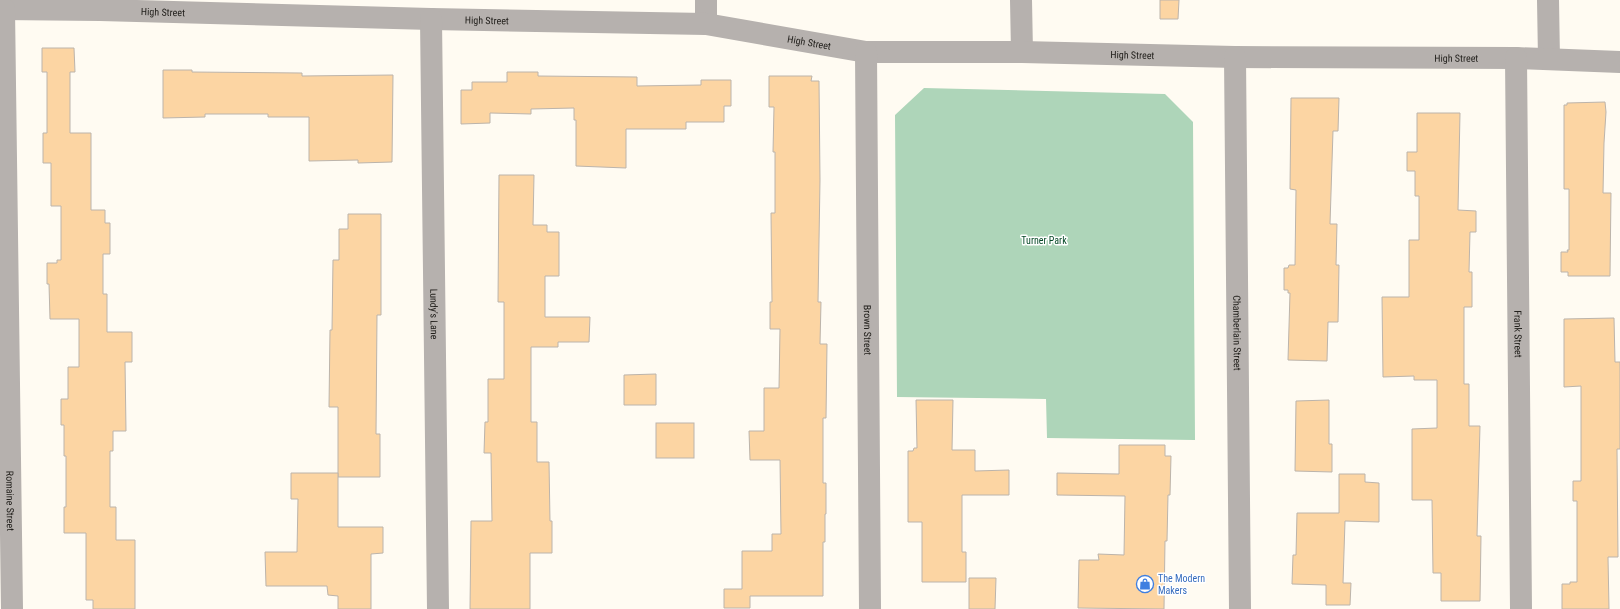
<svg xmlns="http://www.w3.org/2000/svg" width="1620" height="609" viewBox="0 0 1620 609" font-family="'Roboto Condensed',sans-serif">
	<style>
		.green { fill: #aed5b9 }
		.building { fill: #fcd5a3; stroke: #bcb4ab }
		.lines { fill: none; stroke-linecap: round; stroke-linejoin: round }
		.minor { stroke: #b6b1ae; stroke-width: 22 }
		.labels { text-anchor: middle; stroke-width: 3; stroke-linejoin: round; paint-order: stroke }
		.street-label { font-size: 10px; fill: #23211d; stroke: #fff }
		.park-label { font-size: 10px; fill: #064927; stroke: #fff }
		.shop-label { font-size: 10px; fill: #366cbe; stroke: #fff; text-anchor: start }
	</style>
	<rect width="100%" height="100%" fill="#fffbf2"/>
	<!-- green -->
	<path class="green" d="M 924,88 L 1165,94 L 1193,122 L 1195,440 L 1047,438 L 1046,399 L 897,397 L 895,115 Z"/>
	<!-- building -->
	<g class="building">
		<path d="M 1160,0 L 1179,0 L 1178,19 L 1160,19 Z"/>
		<path d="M 42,48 L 74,48 L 75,72 L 70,72 L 70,133 L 91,133 L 91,210 L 105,210 L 105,223 L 110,223 L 110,254 L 103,254 L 103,294 L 107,294 L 107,332 L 132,332 L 132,362 L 125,362 L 126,431 L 113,431 L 113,451 L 110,451 L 110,507 L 116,507 L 116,540 L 135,540 L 135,609 L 93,609 L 93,600 L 86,600 L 86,533 L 64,533 L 64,507 L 66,507 L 66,456 L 64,456 L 64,425 L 61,425 L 61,399 L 68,399 L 68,367 L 79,367 L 79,319 L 50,319 L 49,284 L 47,284 L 47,263 L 57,263 L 57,260 L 61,260 L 61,206 L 51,206 L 51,163 L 43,163 L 43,133 L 47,133 L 47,72 L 42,72 Z"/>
		<path d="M 163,70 L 192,70 L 192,72 L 302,73 L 302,76 L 393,75 L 392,162 L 358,163 L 358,160 L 309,161 L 309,117 L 268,117 L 268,114 L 205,114 L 205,117 L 163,118 Z"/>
		<path d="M 507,72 L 538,72 L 538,76 L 637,77 L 637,86 L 701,85 L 701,80 L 731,80 L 731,106 L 724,106 L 724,122 L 686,122 L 686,129 L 626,129 L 626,168 L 576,166 L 576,120 L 574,120 L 574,108 L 531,109 L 531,114 L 490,113 L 490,123 L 461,124 L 461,90 L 472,90 L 472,82 L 507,82 Z"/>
		<path d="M 769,76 L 812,76 L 811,81 L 819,81 L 820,180 L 818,302 L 821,302 L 820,344 L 827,344 L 826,418 L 823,418 L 823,483 L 826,483 L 826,514 L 825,514 L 825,542 L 823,542 L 823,596 L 750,596 L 750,608 L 724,608 L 724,589 L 742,589 L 742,551 L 772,551 L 772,534 L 781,534 L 780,460 L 750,460 L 749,431 L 764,431 L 764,388 L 779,388 L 780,329 L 770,329 L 770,302 L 772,302 L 771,213 L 775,213 L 775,152 L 773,152 L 774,107 L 769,107 Z"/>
		<path d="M 1291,98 L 1339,98 L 1338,131 L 1333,131 L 1330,224 L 1337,224 L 1336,265 L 1339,265 L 1338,322 L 1328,322 L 1327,361 L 1288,360 L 1290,293 L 1288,293 L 1288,290 L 1284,290 L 1284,268 L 1288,268 L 1289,265 L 1295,265 L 1296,190 L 1290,189 Z"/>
		<path d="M 1605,102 L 1606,112 L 1604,143 L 1603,193 L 1611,193 L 1610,276 L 1568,276 L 1568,272 L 1561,272 L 1561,252 L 1568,252 L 1567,250 L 1569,250 L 1569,189 L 1564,189 L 1564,105 L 1567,105 L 1567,103 Z"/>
		<path d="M 1417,113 L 1460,113 L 1458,210 L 1476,211 L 1476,232 L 1470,232 L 1469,272 L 1472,272 L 1472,307 L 1464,307 L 1464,384 L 1469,384 L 1469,426 L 1480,426 L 1477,536 L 1481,536 L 1480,601 L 1441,601 L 1441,573 L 1433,573 L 1432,500 L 1412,500 L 1412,429 L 1437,428 L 1437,380 L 1414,380 L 1414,376 L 1383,377 L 1382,297 L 1409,297 L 1409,240 L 1419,240 L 1419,196 L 1415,196 L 1415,171 L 1407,171 L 1407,152 L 1417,152 Z"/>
		<path d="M 499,175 L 534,175 L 533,225 L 547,225 L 547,232 L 559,232 L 559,276 L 545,276 L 545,317 L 590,317 L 589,342 L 558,342 L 558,347 L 531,347 L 531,422 L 537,422 L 537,462 L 549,462 L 550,521 L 552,521 L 552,553 L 530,553 L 530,609 L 470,609 L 471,521 L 492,521 L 491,453 L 484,453 L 485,422 L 488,422 L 488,379 L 504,379 L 504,302 L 498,302 Z"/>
		<path d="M 348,214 L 381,214 L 381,315 L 377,315 L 376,434 L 380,434 L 380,477 L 338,477 L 338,407 L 329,407 L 330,330 L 332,330 L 333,260 L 339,260 L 339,229 L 348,229 Z"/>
		<path d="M 1614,318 L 1615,362 L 1620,362 L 1620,449 L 1617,449 L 1618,557 L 1608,557 L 1609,609 L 1562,609 L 1562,584 L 1570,584 L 1570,582 L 1577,582 L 1577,501 L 1573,501 L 1573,481 L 1581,481 L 1581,386 L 1564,387 L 1564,319 Z"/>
		<path d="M 656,374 L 656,405 L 624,405 L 624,375 Z"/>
		<path d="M 916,400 L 953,400 L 952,450 L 975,450 L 975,471 L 1009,470 L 1009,495 L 962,495 L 962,552 L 966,552 L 966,582 L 922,582 L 922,522 L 908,522 L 908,451 L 913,451 L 914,448 L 917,448 Z"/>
		<path d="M 1329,400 L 1329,444 L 1332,444 L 1332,472 L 1295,471 L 1296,401 Z"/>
		<rect x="656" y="423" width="38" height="35"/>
		<path d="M 1119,445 L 1165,445 L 1165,456 L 1171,456 L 1170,495 L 1168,495 L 1167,541 L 1165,541 L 1164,609 L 1078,608 L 1079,560 L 1099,560 L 1098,554 L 1124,555 L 1125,496 L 1057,495 L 1057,473 L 1119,474 Z"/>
		<path d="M 291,473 L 338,473 L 338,527 L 383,527 L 383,553 L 371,554 L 371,609 L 338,609 L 338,596 L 328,595 L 327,586 L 266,586 L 265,552 L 297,552 L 298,499 L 291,499 Z"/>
		<path d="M 1339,474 L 1365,474 L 1365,482 L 1379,483 L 1379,522 L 1345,521 L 1343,583 L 1351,583 L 1350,605 L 1326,605 L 1326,585 L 1292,584 L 1293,555 L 1296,555 L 1297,513 L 1339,513 Z"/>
		<path d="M 969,578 L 996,578 L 995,609 L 969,609 Z"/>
	</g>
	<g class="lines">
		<!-- minor -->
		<g class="minor">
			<path d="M 706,0 L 706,24"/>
			<path d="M 1021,0 L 1022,52"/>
			<path d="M 1548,0 L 1549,59"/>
			<path id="s1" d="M 0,9 L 100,10 L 431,19 L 706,24 L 866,52 L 1022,52 L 1235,57 L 1516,58 L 1620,62"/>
			<path id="s2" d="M 4,9 L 12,609"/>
			<path id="s3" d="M 431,19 L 438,609"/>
			<path id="s4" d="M 866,52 L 870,609"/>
			<path id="s5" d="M 1235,57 L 1240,609"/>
			<path id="s6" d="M 1516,58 L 1521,609"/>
		</g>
	</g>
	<!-- icons -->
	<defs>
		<g id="shop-ring" transform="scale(0.9)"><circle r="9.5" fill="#fff" stroke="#3f7fe0" stroke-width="1.5"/><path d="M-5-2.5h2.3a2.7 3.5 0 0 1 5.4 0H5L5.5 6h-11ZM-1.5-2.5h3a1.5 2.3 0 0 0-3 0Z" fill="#3f7fe0"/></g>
	</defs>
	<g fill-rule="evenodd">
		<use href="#shop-ring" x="1145" y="584"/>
	</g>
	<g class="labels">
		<!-- street labels -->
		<g class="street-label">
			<text dy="4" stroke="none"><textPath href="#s1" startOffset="163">High Street</textPath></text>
			<text dy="4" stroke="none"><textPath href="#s1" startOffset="487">High Street</textPath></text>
			<text dy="4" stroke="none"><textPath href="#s1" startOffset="811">High Street</textPath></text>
			<text dy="4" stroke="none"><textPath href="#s1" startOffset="1135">High Street</textPath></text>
			<text dy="4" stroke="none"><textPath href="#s1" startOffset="1459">High Street</textPath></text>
			<text dy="4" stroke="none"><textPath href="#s3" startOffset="295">Lundy's Lane</textPath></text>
			<text dy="4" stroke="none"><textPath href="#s4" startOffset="278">Brown Street</textPath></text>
			<text dy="4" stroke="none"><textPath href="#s5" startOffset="276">Chamberlain Street</textPath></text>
			<text dy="4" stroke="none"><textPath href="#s6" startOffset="276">Frank Street</textPath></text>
			<text dy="4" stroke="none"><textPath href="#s2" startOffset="492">Romaine Street</textPath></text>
		</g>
		<!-- park labels -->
		<g class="park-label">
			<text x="1044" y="244">Turner Park</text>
		</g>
		<!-- shop labels -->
		<g class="shop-label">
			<text x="1158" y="582">The Modern<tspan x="1158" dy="12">Makers</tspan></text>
		</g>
	</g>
</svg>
